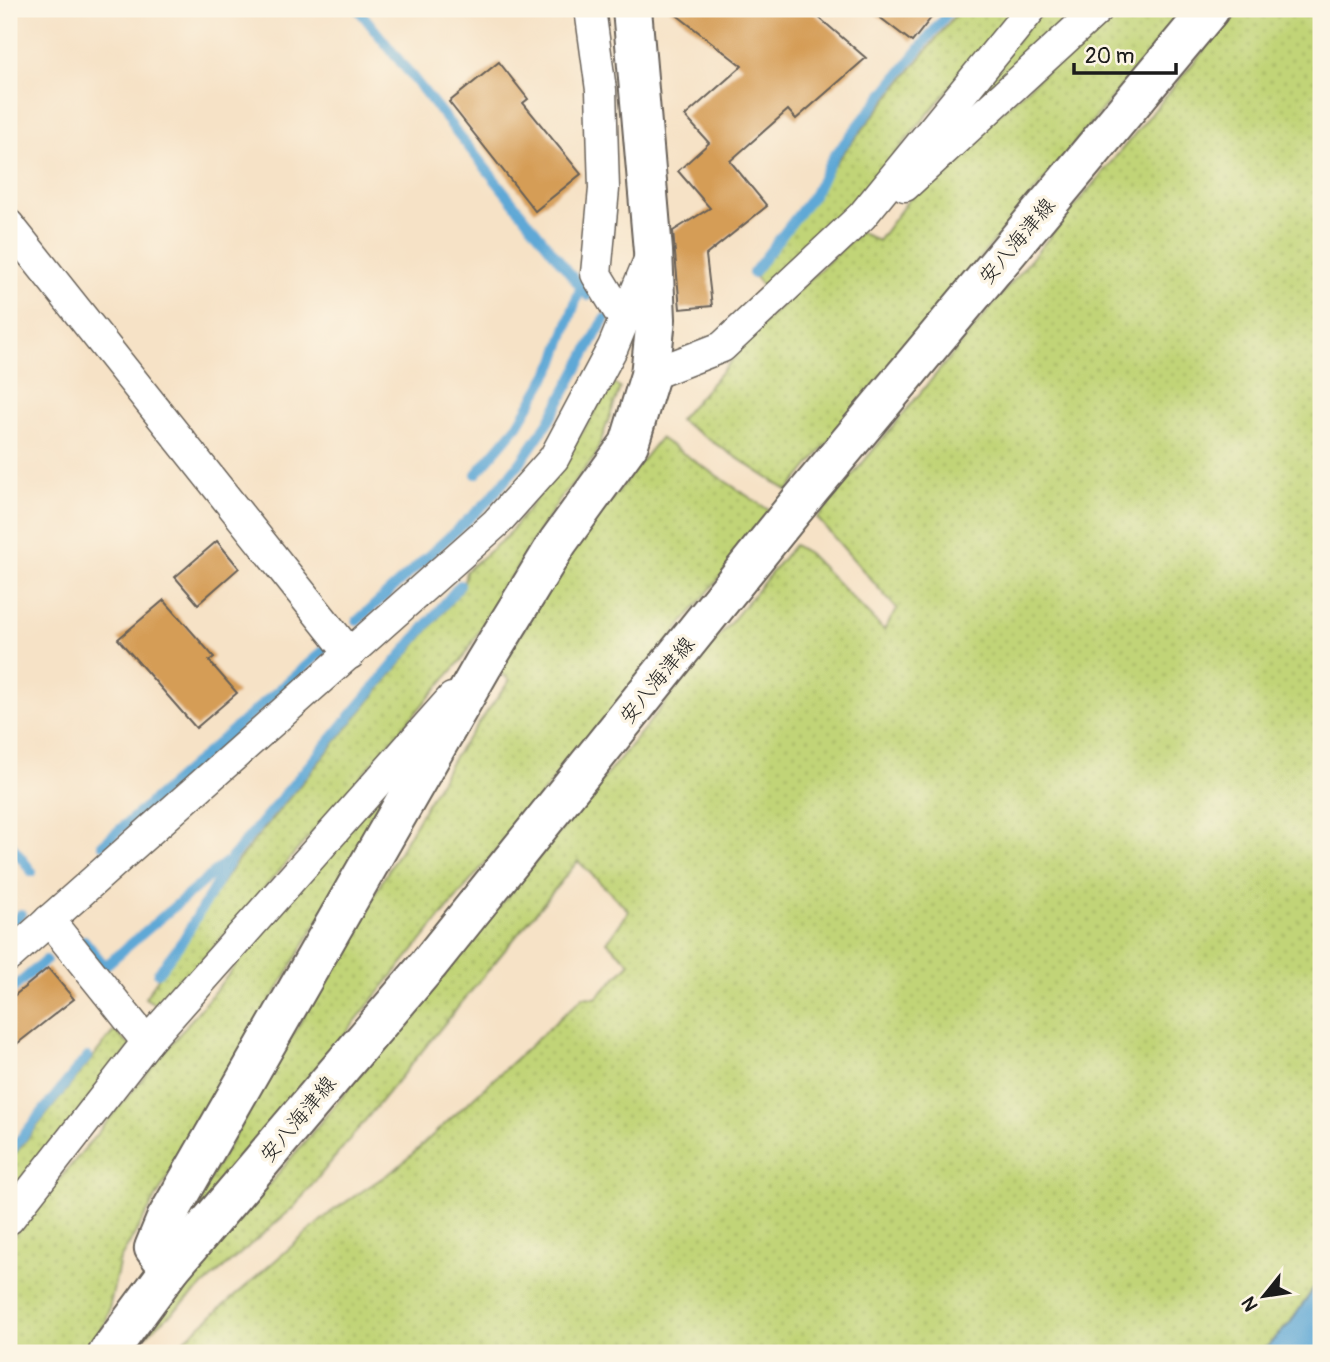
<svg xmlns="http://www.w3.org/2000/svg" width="1330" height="1362" viewBox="0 0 1330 1362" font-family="Pangolin,'Klee One',sans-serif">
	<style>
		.grass { fill: url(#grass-dots); stroke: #6e784a; stroke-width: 2 }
		.water { fill: #5fa8d6; stroke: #3e6279; stroke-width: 2 }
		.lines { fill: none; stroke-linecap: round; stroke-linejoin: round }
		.stream { stroke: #5fa8d6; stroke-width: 10 }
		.building { fill: #d59d57 }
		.street-casing { stroke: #686158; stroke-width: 33 }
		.secondary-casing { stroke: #686158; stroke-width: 42 }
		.street { stroke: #fff; stroke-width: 30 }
		.secondary { stroke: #fff; stroke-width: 38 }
		.labels { text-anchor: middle; stroke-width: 7; stroke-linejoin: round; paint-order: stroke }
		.street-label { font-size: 21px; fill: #1c1c1c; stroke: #fcf5e5 }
	</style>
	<defs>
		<pattern id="grass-dots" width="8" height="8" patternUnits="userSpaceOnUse" patternTransform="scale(1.75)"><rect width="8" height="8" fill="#c1d477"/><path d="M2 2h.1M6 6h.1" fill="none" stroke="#a5b566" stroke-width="1.8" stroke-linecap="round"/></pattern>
	</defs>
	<rect width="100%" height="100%" fill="#fcf5e5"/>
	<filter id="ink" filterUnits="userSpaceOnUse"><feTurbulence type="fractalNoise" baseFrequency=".0143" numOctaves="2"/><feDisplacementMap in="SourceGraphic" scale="14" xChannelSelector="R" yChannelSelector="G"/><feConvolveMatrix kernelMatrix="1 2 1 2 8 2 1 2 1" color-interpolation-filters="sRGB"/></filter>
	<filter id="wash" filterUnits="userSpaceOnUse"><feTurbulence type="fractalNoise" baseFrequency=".00686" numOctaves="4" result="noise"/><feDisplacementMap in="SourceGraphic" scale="28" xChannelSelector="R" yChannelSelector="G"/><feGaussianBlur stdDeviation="1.57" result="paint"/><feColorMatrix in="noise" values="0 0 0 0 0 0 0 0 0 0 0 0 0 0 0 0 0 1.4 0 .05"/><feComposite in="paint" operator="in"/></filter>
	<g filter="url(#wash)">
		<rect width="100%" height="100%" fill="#f6e2c6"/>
		<!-- grass -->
		<g class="grass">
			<path d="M 960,9 L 1015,9 L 843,217 L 765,289 L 755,277 L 815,197 L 835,163 Z"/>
			<path d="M 1042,9 L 1083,9 L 923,157 Z"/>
			<path d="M 1116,9 L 1185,9 L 788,491 L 679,420 L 768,319 L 860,232 L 878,241 L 918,187 Z"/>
			<path d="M 1238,9 L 1321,9 L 1321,1278 L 1290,1323 L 1261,1353 L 169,1353 L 331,1212 L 397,1168 L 583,997 L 596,998 L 630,963 L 607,942 L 629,911 L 578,861 L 294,1207 L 136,1344 L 440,979 L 794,545 L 808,553 L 884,630 L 897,609 L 817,518 Z"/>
			<path d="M 613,383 L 620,388 L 595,457 L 563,495 L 537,534 L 463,658 L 161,1008 L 145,998 L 237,861 L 463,588 L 466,571 L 506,537 L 557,472 Z"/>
			<path d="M 660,438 L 773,513 L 172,1244 L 454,757 L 510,680 L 499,672 L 564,560 Z"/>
			<path d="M 409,765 L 120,1259 L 106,1323 L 81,1353 L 9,1353 L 10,1239 L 400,767 Z"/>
			<path d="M 114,1031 L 131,1046 L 9,1201 L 9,1161 Z"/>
		</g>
		<!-- water -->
		<path class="water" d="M 1321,1278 L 1321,1353 L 1261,1353 L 1290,1323 Z"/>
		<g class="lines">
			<!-- stream -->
			<g class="stream">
				<path d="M 358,9 L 588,296"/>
				<path d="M 753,273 L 814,194 L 833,157 L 951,9"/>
				<path d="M 476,474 L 518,425 L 554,364 L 581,286"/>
				<path d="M 357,621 L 486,503 L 520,463 L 549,421 L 605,318"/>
				<path d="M 9,842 L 32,872"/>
				<path d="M 102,845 L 325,649"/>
				<path d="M 9,925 L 21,914"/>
				<path d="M 84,940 L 105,966 L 225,863"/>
				<path d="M 158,973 L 183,940 L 232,857 L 460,585"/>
				<path d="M 9,992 L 46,960"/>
				<path d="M 9,1153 L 87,1057"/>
			</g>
		</g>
		<g id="blocks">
			<!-- building -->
			<g class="building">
				<path d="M 669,9 L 809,9 L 866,58 L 796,119 L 788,110 L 730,161 L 767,206 L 706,255 L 712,306 L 680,309 L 673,231 L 710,208 L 678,171 L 709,143 L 685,116 L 742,66 Z"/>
				<path d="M 869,9 L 938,9 L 912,42 Z"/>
				<path d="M 499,62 L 528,99 L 523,103 L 581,174 L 535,211 L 449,102 Z"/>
				<path d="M 217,541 L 239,568 L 198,604 L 175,577 Z"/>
				<path d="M 164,600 L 214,657 L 209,661 L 237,693 L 196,728 L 118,639 Z"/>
				<path d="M 48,968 L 74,999 L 9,1050 L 9,1000 Z"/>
			</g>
		</g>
	</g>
	<g filter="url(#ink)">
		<use href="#blocks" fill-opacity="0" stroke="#686158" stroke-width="2"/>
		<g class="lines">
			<!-- street casing -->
			<g class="street-casing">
				<g id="street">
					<path d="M 590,9 L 601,90 L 604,189 L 596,274 L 624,320"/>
					<path d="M 905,186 L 1098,9"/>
					<path d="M 9,225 L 350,654"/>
					<path d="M 650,375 L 722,347 L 862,216 L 1031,9"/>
					<path d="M 49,920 L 147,1042"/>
					<path d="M 9,956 L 496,523 L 554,458 L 613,347 L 651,255"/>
					<path d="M 9,1219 L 147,1042 L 452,698"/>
				</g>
			</g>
			<!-- secondary casing -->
			<g class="secondary-casing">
				<g id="secondary">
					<path d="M 170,1269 L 154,1248 L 166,1219 L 483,665 L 558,542 L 629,444 L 650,375 L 656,319 L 653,251 L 632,9"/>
					<path d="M 108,1353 L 170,1269 L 428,965 L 793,510 L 1210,9"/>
				</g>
			</g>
			<!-- street -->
			<use href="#street" class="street"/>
			<!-- secondary -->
			<use href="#secondary" class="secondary"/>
		</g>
	</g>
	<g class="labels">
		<!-- street labels -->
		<g class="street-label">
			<text transform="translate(1017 241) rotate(-50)" y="7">安八海津線</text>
			<text transform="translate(657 680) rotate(-51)" y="7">安八海津線</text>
			<text transform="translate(298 1119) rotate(-50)" y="7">安八海津線</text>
		</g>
	</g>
	<!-- margin -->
	<rect width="1330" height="1362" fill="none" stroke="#fcf5e5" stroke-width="35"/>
	<!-- north arrow -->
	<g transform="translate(1264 1296) rotate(240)" stroke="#fcf5e5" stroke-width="5" paint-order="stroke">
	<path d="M0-5L12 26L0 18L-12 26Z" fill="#1c1c1c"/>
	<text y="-10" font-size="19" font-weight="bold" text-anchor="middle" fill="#1c1c1c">N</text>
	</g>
	<!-- scale -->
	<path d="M1074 63v10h102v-10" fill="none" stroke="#1c1c1c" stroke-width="3.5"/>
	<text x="1085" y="63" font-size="21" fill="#1c1c1c" stroke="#fcf5e5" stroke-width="5" paint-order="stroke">20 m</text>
</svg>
